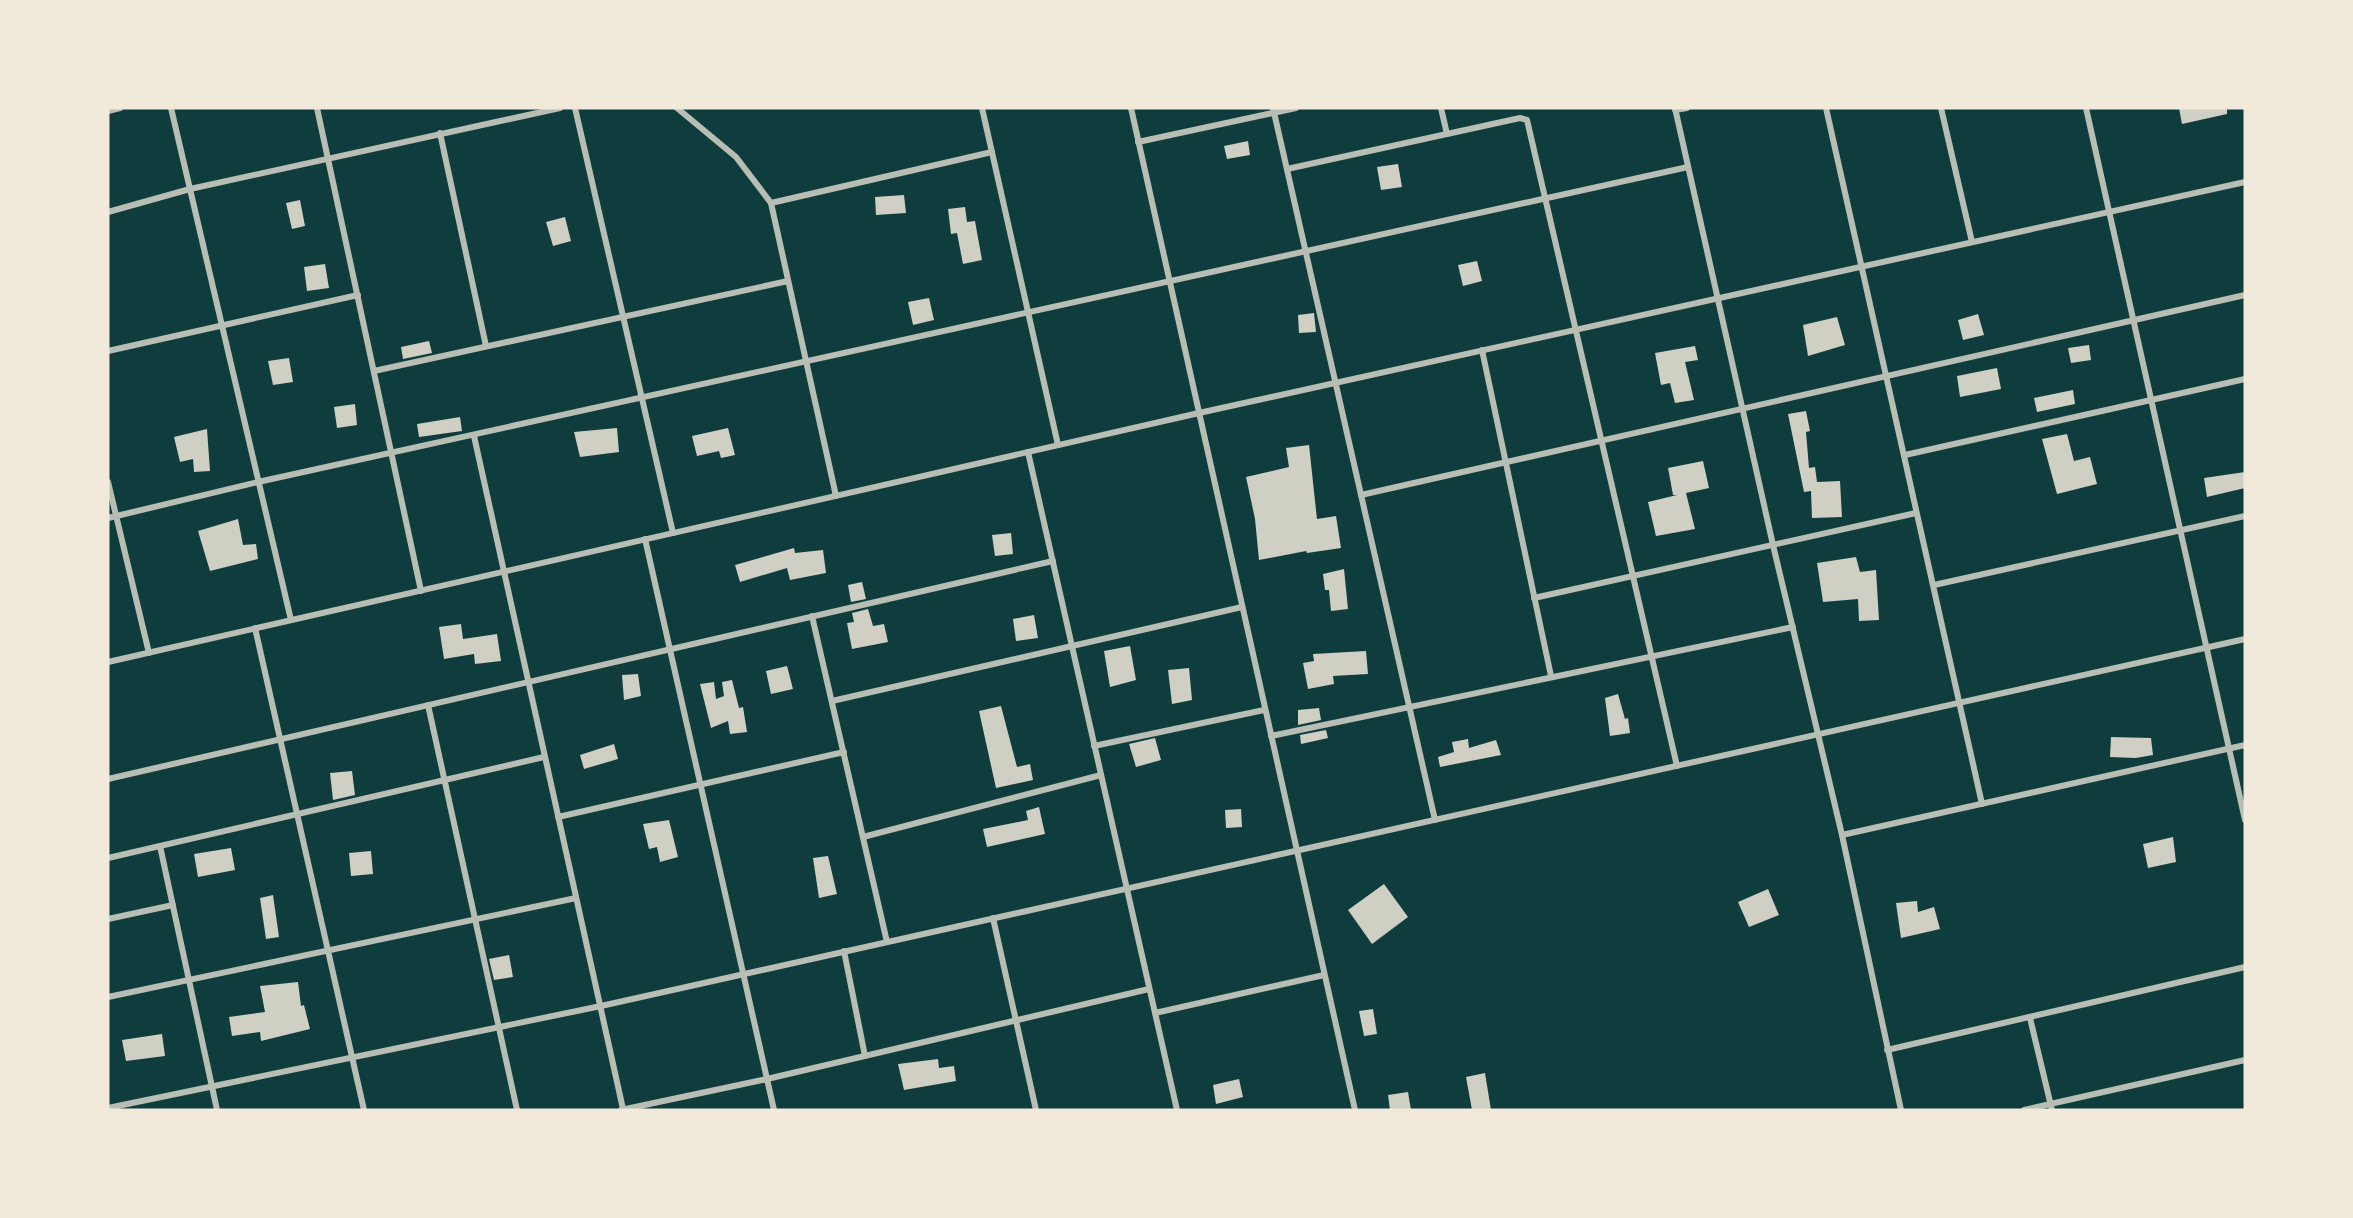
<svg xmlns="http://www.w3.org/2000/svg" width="2353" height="1218" viewBox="0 0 2353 1218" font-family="Jost,sans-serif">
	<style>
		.building { fill: #cfcfc3 }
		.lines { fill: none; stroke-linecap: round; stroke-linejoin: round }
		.minor { stroke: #b8beb3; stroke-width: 6 }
	</style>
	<rect width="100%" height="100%" fill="#0f3d3e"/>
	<!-- building -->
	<g class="building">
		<path d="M 2179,108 L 2227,108 L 2227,114 L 2182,124 Z"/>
		<path d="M 1248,141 L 1250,155 L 1227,159 L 1224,146 Z"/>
		<path d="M 1398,164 L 1402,187 L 1381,190 L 1377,167 Z"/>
		<path d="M 904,195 L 906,213 L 876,215 L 875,197 Z"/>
		<path d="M 300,200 L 305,226 L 292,229 L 286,203 Z"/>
		<path d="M 965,207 L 967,222 L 975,221 L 982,260 L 963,264 L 957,233 L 951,234 L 948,209 Z"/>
		<path d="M 565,217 L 571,241 L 553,246 L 546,222 Z"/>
		<path d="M 1477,261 L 1482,281 L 1463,286 L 1458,265 Z"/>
		<path d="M 325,264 L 329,288 L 307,291 L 304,267 Z"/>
		<path d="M 929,298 L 934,320 L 913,325 L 908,302 Z"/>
		<path d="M 1314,313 L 1316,332 L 1299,333 L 1298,315 Z"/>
		<path d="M 1978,314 L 1984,335 L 1963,340 L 1958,320 Z"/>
		<path d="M 1837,317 L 1845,345 L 1808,356 L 1803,325 Z"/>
		<path d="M 429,341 L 432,353 L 403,359 L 401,347 Z"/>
		<path d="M 2089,345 L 2091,360 L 2071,363 L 2068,348 Z"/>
		<path d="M 1695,346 L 1698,360 L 1685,362 L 1694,400 L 1675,403 L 1670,383 L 1661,385 L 1655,353 Z"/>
		<path d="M 289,358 L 293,382 L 273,385 L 268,361 Z"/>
		<path d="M 1997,368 L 2001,389 L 1960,397 L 1957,376 Z"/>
		<path d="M 2073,390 L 2075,404 L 2037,412 L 2034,398 Z"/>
		<path d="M 355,404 L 357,425 L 337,428 L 334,407 Z"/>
		<path d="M 1806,411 L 1810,431 L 1806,432 L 1809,468 L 1815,467 L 1817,482 L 1840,481 L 1842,517 L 1812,518 L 1811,491 L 1804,492 L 1788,414 Z"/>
		<path d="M 460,417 L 462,431 L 419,437 L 417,424 Z"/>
		<path d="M 617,428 L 619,452 L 580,457 L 574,432 Z"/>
		<path d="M 728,428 L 735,455 L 721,458 L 719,451 L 697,456 L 692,436 Z"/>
		<path d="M 207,429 L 210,471 L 194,472 L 193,459 L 180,462 L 174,437 Z"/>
		<path d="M 2067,434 L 2074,461 L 2090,457 L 2097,484 L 2057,494 L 2042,439 Z"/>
		<path d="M 1309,445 L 1317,519 L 1336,516 L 1341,548 L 1307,553 L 1306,551 L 1259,560 L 1255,519 L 1246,477 L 1289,467 L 1286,448 Z"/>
		<path d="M 1703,461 L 1709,488 L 1686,493 L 1695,529 L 1656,536 L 1648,502 L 1677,495 L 1673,495 L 1668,468 Z"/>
		<path d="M 2245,472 L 2245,488 L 2207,497 L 2204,478 Z"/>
		<path d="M 238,519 L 243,545 L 256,544 L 258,559 L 210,571 L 198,531 Z"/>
		<path d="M 1011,533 L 1013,554 L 995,556 L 992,535 Z"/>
		<path d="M 794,548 L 795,553 L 823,550 L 826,573 L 790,580 L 787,568 L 740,582 L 735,565 Z"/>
		<path d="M 1856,557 L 1860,572 L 1876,570 L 1879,620 L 1859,621 L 1858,599 L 1823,602 L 1817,563 Z"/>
		<path d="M 1344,569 L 1348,609 L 1331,611 L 1329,590 L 1325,590 L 1323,574 Z"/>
		<path d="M 862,582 L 866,599 L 851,602 L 848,585 Z"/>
		<path d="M 868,609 L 873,626 L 884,624 L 888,642 L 852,649 L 847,623 L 854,622 L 852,613 Z"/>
		<path d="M 1034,615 L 1038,638 L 1016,641 L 1013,619 Z"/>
		<path d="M 461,624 L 463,639 L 497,634 L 501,661 L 475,664 L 474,654 L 444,659 L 439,627 Z"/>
		<path d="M 1130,646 L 1136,680 L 1110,687 L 1104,651 Z"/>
		<path d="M 1366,651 L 1368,674 L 1333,676 L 1334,684 L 1308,689 L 1303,663 L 1314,661 L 1313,654 Z"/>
		<path d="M 787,666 L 793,689 L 771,694 L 766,671 Z"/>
		<path d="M 1189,668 L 1192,700 L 1172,704 L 1168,670 Z"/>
		<path d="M 638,674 L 641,696 L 624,700 L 622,675 Z"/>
		<path d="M 732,680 L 739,708 L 743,707 L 747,732 L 730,734 L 728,721 L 711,728 L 700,684 L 714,682 L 716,699 L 724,696 L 722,682 Z"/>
		<path d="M 1618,694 L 1625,719 L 1628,718 L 1630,733 L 1610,736 L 1605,698 Z"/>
		<path d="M 1001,706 L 1017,767 L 1030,764 L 1033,780 L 996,788 L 979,711 Z"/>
		<path d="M 1319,708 L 1321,720 L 1298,725 L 1298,710 Z"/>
		<path d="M 1326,730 L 1328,738 L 1301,744 L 1300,735 Z"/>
		<path d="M 2111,737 L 2151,738 L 2153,755 L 2136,758 L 2110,757 Z"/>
		<path d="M 1155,738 L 1161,760 L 1136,767 L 1129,744 Z"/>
		<path d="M 1468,739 L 1469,748 L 1496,740 L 1501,755 L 1440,767 L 1438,757 L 1454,752 L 1452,742 Z"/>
		<path d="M 614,744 L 618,759 L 584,769 L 580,755 Z"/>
		<path d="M 352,771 L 355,795 L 333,800 L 330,773 Z"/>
		<path d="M 1039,807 L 1045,834 L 987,847 L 983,829 L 1028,820 L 1026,811 Z"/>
		<path d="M 1241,809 L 1242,827 L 1226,828 L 1225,810 Z"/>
		<path d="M 669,820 L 678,857 L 660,862 L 657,847 L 649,849 L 643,824 Z"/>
		<path d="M 2173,837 L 2176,862 L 2148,868 L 2143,844 Z"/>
		<path d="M 231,848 L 235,870 L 198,877 L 194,854 Z"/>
		<path d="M 371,851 L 373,874 L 351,876 L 349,853 Z"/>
		<path d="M 828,856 L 837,894 L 819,898 L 813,858 Z"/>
		<path d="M 1384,884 L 1408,917 L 1372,944 L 1348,910 Z"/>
		<path d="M 1768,889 L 1779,915 L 1749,927 L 1738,902 Z"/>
		<path d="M 273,895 L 279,937 L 266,939 L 260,898 Z"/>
		<path d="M 1917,901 L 1918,912 L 1934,907 L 1940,929 L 1901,938 L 1896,903 Z"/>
		<path d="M 509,955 L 513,977 L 494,980 L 489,959 Z"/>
		<path d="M 298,982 L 301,1006 L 304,1005 L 310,1029 L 261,1041 L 260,1032 L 232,1036 L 229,1017 L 265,1012 L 260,986 Z"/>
		<path d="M 1373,1009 L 1377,1034 L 1364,1036 L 1359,1011 Z"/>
		<path d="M 162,1034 L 165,1056 L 126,1061 L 122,1040 Z"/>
		<path d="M 938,1059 L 939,1068 L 954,1066 L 956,1081 L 904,1090 L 898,1064 Z"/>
		<path d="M 1485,1073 L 1491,1110 L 1472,1110 L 1466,1077 Z"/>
		<path d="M 1239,1079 L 1243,1097 L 1216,1104 L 1213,1085 Z"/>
		<path d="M 1408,1092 L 1411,1110 L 1390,1110 L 1388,1095 Z"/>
	</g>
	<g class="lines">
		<!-- minor -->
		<g class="minor">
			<path d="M 171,108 L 291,620"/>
			<path d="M 317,108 L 421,591"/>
			<path d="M 575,108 L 673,533"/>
			<path d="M 677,108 L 736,157 L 771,203 L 836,496"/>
			<path d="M 982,108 L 1058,445"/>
			<path d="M 1131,108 L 1355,1110"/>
			<path d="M 1273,108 L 1435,820"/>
			<path d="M 1441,108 L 1447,134"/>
			<path d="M 1675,108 L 1773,545 L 1842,835 L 1901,1110"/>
			<path d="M 1826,108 L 1982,804"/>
			<path d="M 1941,108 L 1972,242"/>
			<path d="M 2086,108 L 2245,820"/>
			<path d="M 1675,110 L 1687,108"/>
			<path d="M 108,111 L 120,108"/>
			<path d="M 440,133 L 486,346"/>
			<path d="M 1138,142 L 1296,108"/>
			<path d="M 1287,169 L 1520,118 L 1527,120 L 1677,766"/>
			<path d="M 771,203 L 992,152"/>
			<path d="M 108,212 L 190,189 L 560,108"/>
			<path d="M 1482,350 L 1551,676"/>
			<path d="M 108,351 L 358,295"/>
			<path d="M 374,371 L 788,281"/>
			<path d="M 474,436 L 623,1109"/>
			<path d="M 1028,452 L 1177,1110"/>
			<path d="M 1905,455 L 2245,379"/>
			<path d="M 108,482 L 149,653"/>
			<path d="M 1361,495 L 2245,295"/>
			<path d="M 108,518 L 258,482 L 1688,167"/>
			<path d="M 645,539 L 774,1110"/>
			<path d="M 1934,585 L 2245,516"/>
			<path d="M 1534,598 L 1916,513"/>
			<path d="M 812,616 L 887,942"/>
			<path d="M 255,628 L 364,1110"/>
			<path d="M 108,662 L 1199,413 L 2245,182"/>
			<path d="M 832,701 L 1242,607"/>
			<path d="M 428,705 L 517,1110"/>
			<path d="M 1271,736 L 1793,627"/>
			<path d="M 1094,746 L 1264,710"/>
			<path d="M 108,779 L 1053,561"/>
			<path d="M 558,817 L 844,752"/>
			<path d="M 1842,835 L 2245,745"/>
			<path d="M 863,837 L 1101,775"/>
			<path d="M 160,846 L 217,1110"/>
			<path d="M 108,858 L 544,757"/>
			<path d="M 993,918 L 1036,1110"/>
			<path d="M 108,919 L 173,905"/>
			<path d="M 844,951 L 865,1056"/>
			<path d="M 108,997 L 576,898"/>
			<path d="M 1155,1013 L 1324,975"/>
			<path d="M 2030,1018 L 2052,1110"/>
			<path d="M 1887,1050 L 2245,967"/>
			<path d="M 108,1108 L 601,1006 L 2245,639"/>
			<path d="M 621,1110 L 767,1079 L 1149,989"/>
			<path d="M 2024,1110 L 2245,1060"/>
		</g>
	</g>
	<!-- border -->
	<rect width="2353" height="1218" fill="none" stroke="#f1e9da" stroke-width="219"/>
</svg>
